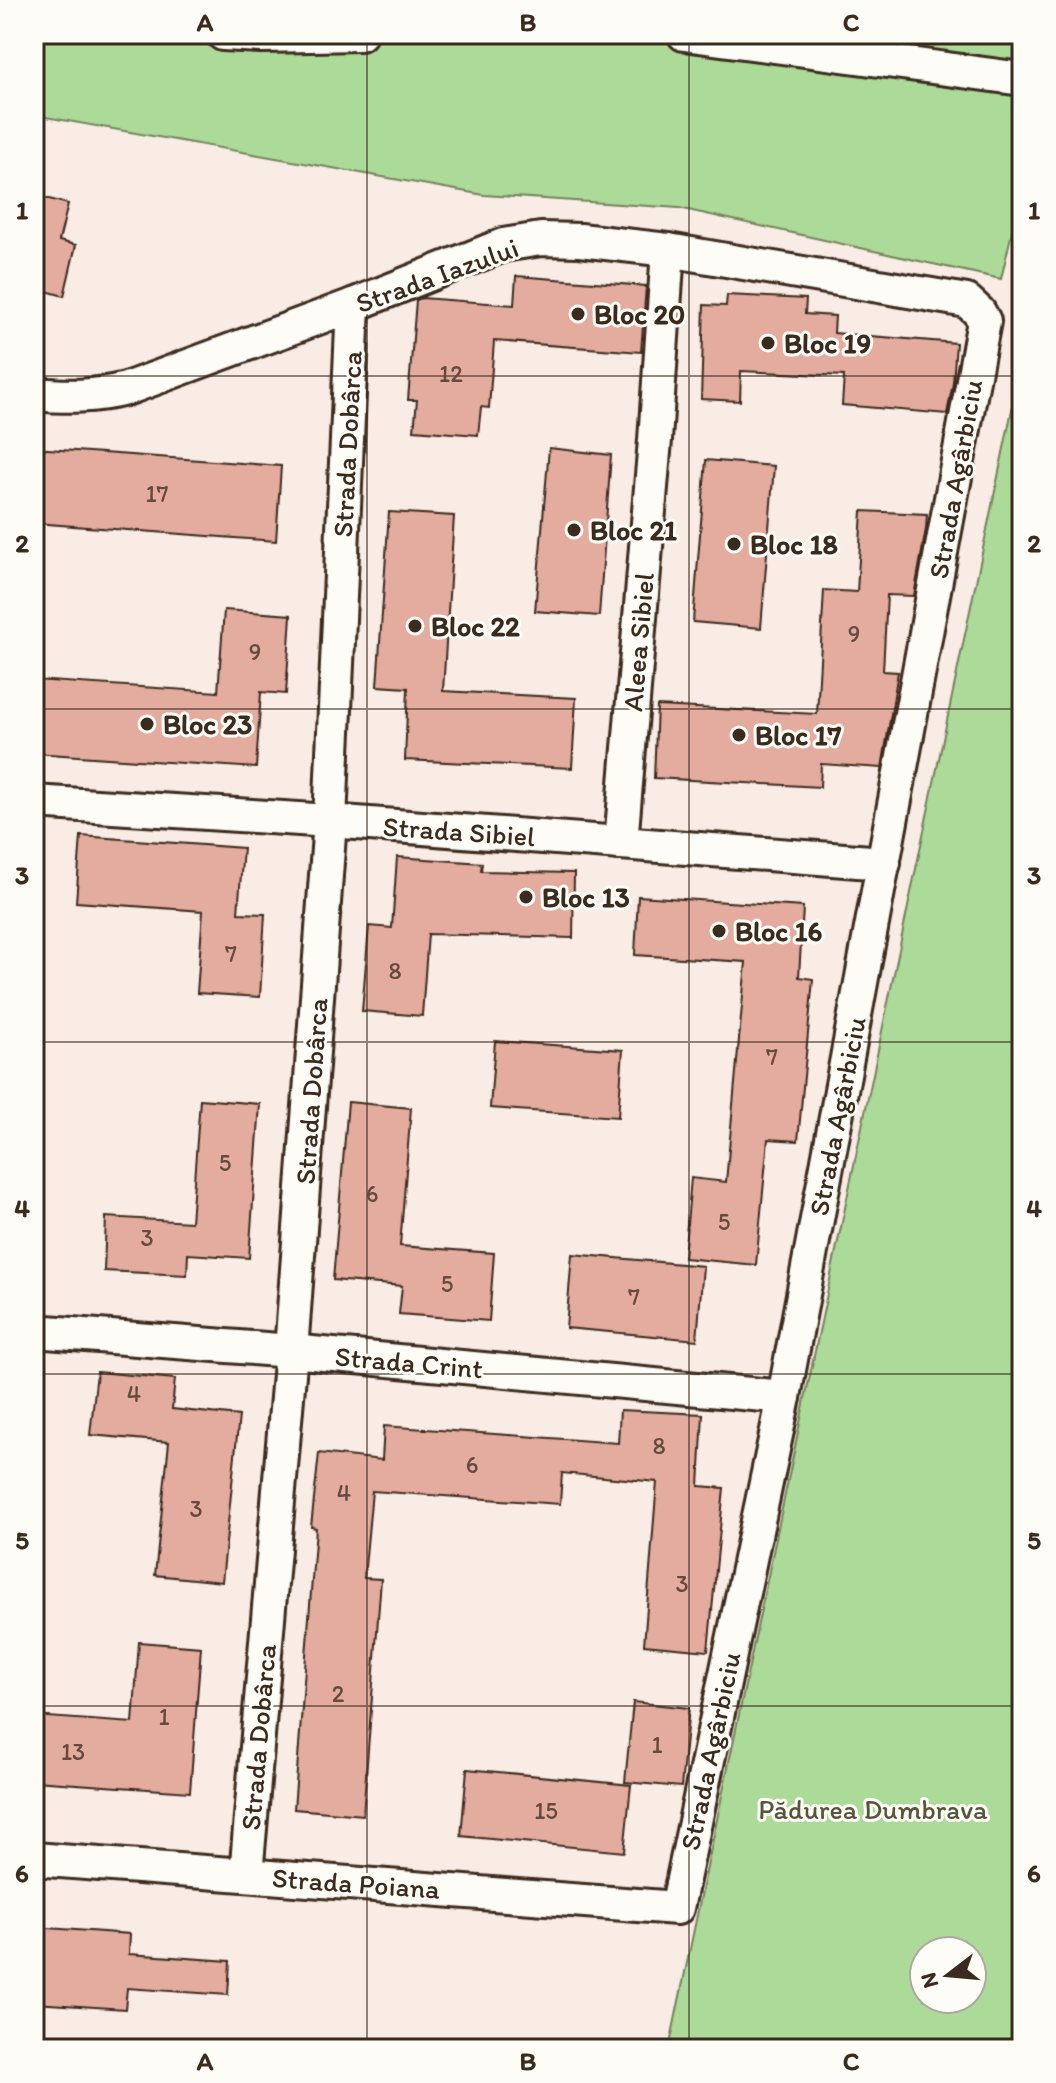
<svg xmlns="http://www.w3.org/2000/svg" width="1056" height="2083" viewBox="0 0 1056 2083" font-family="Itim,sans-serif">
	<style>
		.green { fill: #acda99; stroke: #74825c; stroke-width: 2; fill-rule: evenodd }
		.building { fill: #e4ab9f; stroke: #3b2a1e; stroke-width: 2 }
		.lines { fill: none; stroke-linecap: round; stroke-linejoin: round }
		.street-casing { stroke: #3b2a1e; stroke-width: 38 }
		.street { stroke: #fdfcf7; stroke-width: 32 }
		.grid { fill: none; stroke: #3b2a1e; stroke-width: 2; stroke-opacity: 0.55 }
		.poi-dot { fill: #3b2a1e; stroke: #fdfcf7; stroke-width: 3 }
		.labels { text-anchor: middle; stroke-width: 6; stroke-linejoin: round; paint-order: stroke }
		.number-label { font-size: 24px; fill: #654a3e }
		.street-label { font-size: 28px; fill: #3b2a1e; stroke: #fdfcf7 }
		.poi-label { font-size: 28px; font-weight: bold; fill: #3b2a1e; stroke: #fdfcf7; text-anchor: start }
		.park-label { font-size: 28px; fill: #57563d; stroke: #fdfcf7 }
		.neatline { fill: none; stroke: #3b2a1e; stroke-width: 3 }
		.grid-label { font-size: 26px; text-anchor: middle; font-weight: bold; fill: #3b2a1e }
	</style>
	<rect width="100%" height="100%" fill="#f8ece5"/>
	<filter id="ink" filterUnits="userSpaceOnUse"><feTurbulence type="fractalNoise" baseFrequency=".0125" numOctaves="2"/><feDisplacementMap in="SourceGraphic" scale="16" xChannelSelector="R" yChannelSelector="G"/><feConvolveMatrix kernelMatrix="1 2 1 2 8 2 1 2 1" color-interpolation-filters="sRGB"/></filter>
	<g filter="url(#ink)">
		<!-- green -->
		<g class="green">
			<path d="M 34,34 L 1022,34 L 1022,189 L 1001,279 L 679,208 L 484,195 L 34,115 Z"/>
			<path d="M 1022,362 L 1022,2049 L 669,2049 ZM 924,1951 L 972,1951 L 972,1999 L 924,1999 Z"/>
		</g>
		<!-- building -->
		<g class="building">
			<path d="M 34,195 L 68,204 L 59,241 L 76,245 L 64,296 L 46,291 L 45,297 L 34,296 Z"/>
			<path d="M 516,276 L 646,286 L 641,352 L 494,341 L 489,408 L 481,407 L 478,435 L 414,430 L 417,400 L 408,400 L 416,300 L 422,298 L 514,305 Z"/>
			<path d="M 727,295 L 806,299 L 805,314 L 835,316 L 834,333 L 956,343 L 953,383 L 947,414 L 842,405 L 844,376 L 741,371 L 740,401 L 701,399 L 704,305 L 726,306 Z"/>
			<path d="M 34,448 L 281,466 L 276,541 L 34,523 Z"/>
			<path d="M 549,448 L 611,455 L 599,616 L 535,611 Z"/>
			<path d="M 706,460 L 774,466 L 761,628 L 693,622 Z"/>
			<path d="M 862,511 L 927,514 L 926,529 L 914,596 L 887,595 L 883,671 L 898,672 L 882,768 L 821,764 L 820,787 L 654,778 L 657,706 L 817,714 L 824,590 L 857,592 Z"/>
			<path d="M 389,512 L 454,516 L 443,691 L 576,698 L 572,768 L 405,760 L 408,688 L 377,686 Z"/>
			<path d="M 224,610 L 291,615 L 286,694 L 261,692 L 256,768 L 34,753 L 34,680 L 218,692 Z"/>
			<path d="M 81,836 L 243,848 L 238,913 L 265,914 L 260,997 L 197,993 L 203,911 L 76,902 Z"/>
			<path d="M 397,857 L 482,863 L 481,871 L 574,873 L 573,938 L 428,934 L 422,1016 L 362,1011 L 369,926 L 392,928 Z"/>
			<path d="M 638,896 L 803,907 L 799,977 L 813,979 L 798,1141 L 768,1139 L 756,1265 L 684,1258 L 691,1178 L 726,1182 L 746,962 L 635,955 Z"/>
			<path d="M 495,1041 L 623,1050 L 618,1117 L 490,1108 Z"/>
			<path d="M 200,1099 L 260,1104 L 249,1258 L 188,1254 L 187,1275 L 104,1271 L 106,1217 L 191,1222 Z"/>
			<path d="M 348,1102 L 411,1108 L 400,1246 L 494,1253 L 489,1321 L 399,1314 L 402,1286 L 333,1280 Z"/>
			<path d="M 572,1254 L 703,1266 L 697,1340 L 566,1328 Z"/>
			<path d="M 97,1372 L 175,1379 L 172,1409 L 239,1416 L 222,1582 L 155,1575 L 169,1442 L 90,1435 Z"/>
			<path d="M 620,1410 L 703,1414 L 699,1486 L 724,1488 L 708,1651 L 644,1645 L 657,1482 L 562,1473 L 560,1504 L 372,1491 L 364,1578 L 381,1579 L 363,1815 L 294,1809 L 316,1528 L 311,1527 L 319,1453 L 382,1460 L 384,1426 L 618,1443 Z"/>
			<path d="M 139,1642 L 201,1647 L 190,1792 L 34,1781 L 34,1716 L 133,1723 Z"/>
			<path d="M 633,1702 L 689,1708 L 681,1787 L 625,1782 Z"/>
			<path d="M 467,1769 L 631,1785 L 624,1852 L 461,1836 Z"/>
			<path d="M 34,1927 L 130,1934 L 129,1954 L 230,1961 L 228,1995 L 127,1988 L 125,2009 L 34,2003 Z"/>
		</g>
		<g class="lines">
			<!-- street casing -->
			<g class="street-casing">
				<g id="street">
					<path d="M 223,34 L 262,36 L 360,34"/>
					<path d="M 684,34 L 1022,79"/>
					<path d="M 34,394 C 67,397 94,397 126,389 L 353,305 L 503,245 L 541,239 L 580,240 L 668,250 L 967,301 L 979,312 L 984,321 L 784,1397 L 677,1908 L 34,1859"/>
					<path d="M 34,802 L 330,821 L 884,863"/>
					<path d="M 621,843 L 655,440 L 668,250"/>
					<path d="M 34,1331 L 291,1351 L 784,1397"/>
					<path d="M 246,1875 L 291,1351 L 330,821 L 353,305"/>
				</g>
			</g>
			<!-- street -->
			<use href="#street" class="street"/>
		</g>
	</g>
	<!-- grid -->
	<path class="grid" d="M 367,34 L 367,2049M 689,34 L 689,2049M 34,376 L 1022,376M 34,709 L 1022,709M 34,1042 L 1022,1042M 34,1374 L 1022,1374M 34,1706 L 1022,1706"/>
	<!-- markers -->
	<g class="poi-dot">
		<circle cx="578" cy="314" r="8"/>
		<circle cx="768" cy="343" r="8"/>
		<circle cx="574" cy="530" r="8"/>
		<circle cx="734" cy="544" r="8"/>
		<circle cx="415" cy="626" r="8"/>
		<circle cx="147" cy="724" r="8"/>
		<circle cx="739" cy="735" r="8"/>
		<circle cx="526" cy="897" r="8"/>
		<circle cx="719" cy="931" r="8"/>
	</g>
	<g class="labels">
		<!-- number labels -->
		<g class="number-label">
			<text x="451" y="382">12</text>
			<text x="157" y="502">17</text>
			<text x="854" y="642">9</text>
			<text x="255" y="660">9</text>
			<text x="231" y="962">7</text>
			<text x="395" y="979">8</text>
			<text x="772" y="1065">7</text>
			<text x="225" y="1171">5</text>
			<text x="372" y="1202">6</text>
			<text x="724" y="1230">5</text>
			<text x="147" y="1246">3</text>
			<text x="447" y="1292">5</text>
			<text x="634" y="1305">7</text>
			<text x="134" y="1402">4</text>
			<text x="659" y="1454">8</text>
			<text x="472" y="1473">6</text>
			<text x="344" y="1501">4</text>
			<text x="196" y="1517">3</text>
			<text x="682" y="1592">3</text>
			<text x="338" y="1702">2</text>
			<text x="164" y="1725">1</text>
			<text x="657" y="1753">1</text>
			<text x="73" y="1760">13</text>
			<text x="546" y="1819">15</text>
		</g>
		<!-- street labels -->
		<g class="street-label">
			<text transform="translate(437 275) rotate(-20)" y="10">Strada Iazului</text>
			<text transform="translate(347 444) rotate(-87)" y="10">Strada Dobârca</text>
			<text transform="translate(955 479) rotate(-80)" y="10">Strada Agârbiciu</text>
			<text transform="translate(638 642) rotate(-85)" y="10">Aleea Sibiel</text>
			<text transform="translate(459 831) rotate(4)" y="10">Strada Sibiel</text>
			<text transform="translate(311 1091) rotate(-86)" y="10">Strada Dobârca</text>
			<text transform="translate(837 1116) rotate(-79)" y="10">Strada Agârbiciu</text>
			<text transform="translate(409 1362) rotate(5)" y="10">Strada Crint</text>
			<text transform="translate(258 1737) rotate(-85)" y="10">Strada Dobârca</text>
			<text transform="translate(710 1751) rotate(-78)" y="10">Strada Agârbiciu</text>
			<text transform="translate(356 1883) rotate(4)" y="10">Strada Poiana</text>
		</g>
		<!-- poi labels -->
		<g class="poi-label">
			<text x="594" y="324">Bloc 20</text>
			<text x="784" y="353">Bloc 19</text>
			<text x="590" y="540">Bloc 21</text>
			<text x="750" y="554">Bloc 18</text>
			<text x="431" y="636">Bloc 22</text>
			<text x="163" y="734">Bloc 23</text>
			<text x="755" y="745">Bloc 17</text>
			<text x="542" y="907">Bloc 13</text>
			<text x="735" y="941">Bloc 16</text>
		</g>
		<!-- park labels -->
		<g class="park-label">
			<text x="873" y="1819">Pădurea Dumbrava</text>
		</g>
	</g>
	<!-- margin -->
	<rect width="1056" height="2083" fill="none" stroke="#fdfcf7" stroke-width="88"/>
	<!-- north arrow -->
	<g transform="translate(948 1975) rotate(254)"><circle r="38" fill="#fdfcf7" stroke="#afa8a0" stroke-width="2"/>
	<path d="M0-6L14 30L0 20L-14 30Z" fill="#3b2a1e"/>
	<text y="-12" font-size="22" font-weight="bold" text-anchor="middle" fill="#3b2a1e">N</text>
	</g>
	<rect x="44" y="44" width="968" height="1995" class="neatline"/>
	<g class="grid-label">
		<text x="205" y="31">A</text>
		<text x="528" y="31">B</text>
		<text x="851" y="31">C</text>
		<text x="22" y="219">1</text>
		<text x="1034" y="219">1</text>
		<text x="22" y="552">2</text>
		<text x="1034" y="552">2</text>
		<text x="22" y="884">3</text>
		<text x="1034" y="884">3</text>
		<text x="22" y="1217">4</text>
		<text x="1034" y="1217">4</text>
		<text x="22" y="1549">5</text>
		<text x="1034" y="1549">5</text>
		<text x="22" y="1882">6</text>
		<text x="1034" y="1882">6</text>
		<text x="205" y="2070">A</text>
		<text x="528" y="2070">B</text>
		<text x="851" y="2070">C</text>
	</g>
</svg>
